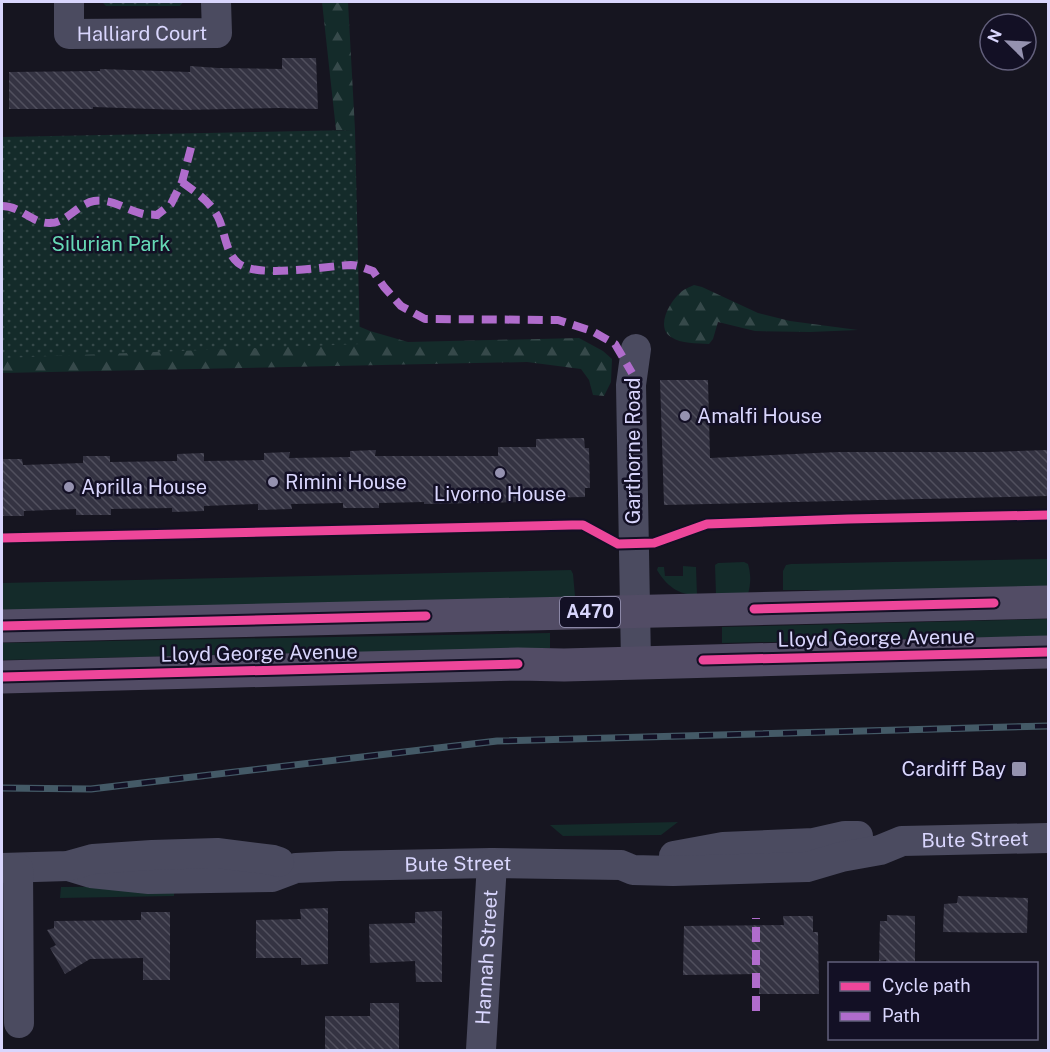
<svg xmlns="http://www.w3.org/2000/svg" width="1050" height="1052" viewBox="0 0 1050 1052" font-family="'Public Sans',sans-serif">
	<style>
		.green { fill: #142b2a }
		.forest { fill: url(#forest-firs) }
		.park { fill: url(#park-dots) }
		.building { fill: url(#building-back-hatch) }
		.lines { fill: none; stroke-linecap: round; stroke-linejoin: round }
		.minor { stroke: #4b4b60; stroke-width: 30 }
		.primary { stroke: #524c65; stroke-width: 33 }
		.rail-casing { stroke: #445a67; stroke-width: 7 }
		.rail { stroke: #131025; stroke-width: 4.5; stroke-dasharray: 14; stroke-linecap: butt }
		.quiet { stroke: #b06ccc; stroke-width: 8; stroke-dasharray: 15 8; stroke-linecap: butt }
		.cycleway-casing { stroke: #131025; stroke-width: 13 }
		.cycleway { stroke: #ed469a; stroke-width: 9 }
		.poi-dot { fill: #9592b0; stroke: #131025; stroke-width: 2 }
		.labels { text-anchor: middle; stroke-width: 5; stroke-linejoin: round; paint-order: stroke }
		.shield { fill: #131025; stroke: #9e9bbc; stroke-width: 1.5 }
		.shield-label { font-size: 18px; font-weight: bold; fill: #d9d6fd }
		.street-label { font-size: 20px; fill: #d9d6fd; stroke: #131025 }
		.park-label { font-size: 20px; fill: #66d9b6; stroke: #131025 }
		.poi-label { font-size: 20px; fill: #d9d6fd; stroke: #131025; text-anchor: start }
	</style>
	<defs>
		<pattern id="forest-firs" width="22" height="20" patternUnits="userSpaceOnUse" patternTransform="scale(1.5)"><rect width="22" height="20" fill="#142b2a"/><path d="M5 1l3.5 6h-7zM16 11l3.5 6h-7z" fill="#36494a"/></pattern>
		<pattern id="park-dots" width="8" height="8" patternUnits="userSpaceOnUse" patternTransform="scale(1.5)"><rect width="8" height="8" fill="#142b2a"/><path d="M2 2h.1M6 6h.1" fill="none" stroke="#36494a" stroke-width="1.8" stroke-linecap="round"/></pattern>
		<pattern id="building-back-hatch" width="6" height="6" patternUnits="userSpaceOnUse" patternTransform="scale(1.5)"><rect width="6" height="6" fill="#343342"/><path d="M-1 5l2 2M0 0l6 6M5-1l2 2" fill="none" stroke="#51505e"/></pattern>
	</defs>
	<rect width="100%" height="100%" fill="#161520"/>
	<!-- green -->
	<g class="green">
		<path d="M 1048,559 L 1048,588 L 823,593 L 819,590 L 783,590 L 783,571 L 786,565 L 791,564 Z"/>
		<path d="M 744,562 L 748,564 C 751,575 751,583 748,594 L 716,595 L 715,565 L 718,563 Z"/>
		<path d="M 683,566 L 696,567 L 697,595 C 678,595 667,586 657,570 L 658,567 L 664,567 L 665,576 L 683,576 Z"/>
		<path d="M 571,570 L 573,574 L 575,596 L 571,598 L 2,611 L 2,583 Z"/>
		<path d="M 1048,619 L 1048,636 L 722,643 L 722,627 Z"/>
		<path d="M 550,633 L 550,648 L 2,660 L 2,643 Z"/>
		<path d="M 678,822 L 661,835 L 563,836 L 550,825 Z"/>
		<path d="M 174,886 L 174,896 L 60,898 L 61,887 Z"/>
	</g>
	<!-- forest -->
	<g class="forest">
		<path d="M 322,2 L 348,2 L 355,130 L 336,130 Z"/>
		<path d="M 2,273 L 339,318 L 370,331 L 408,342 L 579,338 L 603,351 L 612,359 L 611,382 L 604,396 L 593,395 L 589,380 L 581,369 L 527,362 L 2,373 Z"/>
		<path d="M 694,285 L 702,287 L 758,313 L 790,321 L 858,330 L 810,332 L 755,331 L 718,322 L 713,339 L 709,344 C 697,343 681,344 671,337 C 655,327 670,301 681,292 C 684,289 690,287 694,285 Z"/>
	</g>
	<!-- park -->
	<g class="park">
		<path d="M 102,2 L 183,2 L 180,6 L 106,6 Z"/>
		<path d="M 355,130 L 360,344 L 2,358 L 2,137 Z"/>
	</g>
	<!-- building -->
	<g class="building">
		<path d="M 282,58 L 316,58 L 318,109 L 279,108 L 183,110 L 93,107 L 93,109 L 9,109 L 9,72 L 100,71 L 100,69 L 190,72 L 190,66 L 218,68 L 282,69 Z"/>
		<path d="M 660,380 L 708,380 L 710,458 L 838,452 L 990,452 L 1048,450 L 1048,496 L 664,505 Z"/>
		<path d="M 584,438 L 585,448 L 589,448 L 590,488 L 585,488 L 585,497 L 527,498 L 527,502 L 424,504 L 424,502 L 379,503 L 379,508 L 343,508 L 343,503 L 291,504 L 292,509 L 258,510 L 258,504 L 204,506 L 204,511 L 172,512 L 172,508 L 111,509 L 111,515 L 76,515 L 76,509 L 24,511 L 24,516 L 2,516 L 2,459 L 22,459 L 23,465 L 83,463 L 83,456 L 110,456 L 110,462 L 177,461 L 177,454 L 204,453 L 204,461 L 264,460 L 264,453 L 290,452 L 289,458 L 350,457 L 350,451 L 376,450 L 375,456 L 498,456 L 498,447 L 536,447 L 536,439 Z"/>
		<path d="M 958,896 L 1028,898 L 1027,933 L 943,932 L 944,904 L 957,903 Z"/>
		<path d="M 328,908 L 328,964 L 301,965 L 301,958 L 256,958 L 256,920 L 301,919 L 300,909 Z"/>
		<path d="M 442,911 L 442,982 L 416,982 L 415,961 L 370,963 L 369,924 L 415,923 L 415,912 Z"/>
		<path d="M 141,912 L 170,912 L 170,980 L 143,980 L 143,958 L 90,959 L 65,974 L 50,948 L 56,945 L 47,930 L 54,928 L 54,921 L 141,920 Z"/>
		<path d="M 887,915 L 915,916 L 915,963 L 886,963 L 886,960 L 879,961 L 880,921 L 887,921 Z"/>
		<path d="M 783,916 L 813,916 L 813,932 L 818,932 L 819,994 L 759,994 L 759,974 L 683,975 L 684,926 L 784,925 Z"/>
		<path d="M 370,1003 L 399,1003 L 399,1050 L 325,1050 L 325,1016 L 370,1016 Z"/>
	</g>
	<g class="lines">
		<!-- minor -->
		<g class="minor">
			<path id="s1" d="M 69,2 L 69,34 L 217,33 L 216,2"/>
			<path d="M 636,662 L 631,385 L 636,349"/>
			<path d="M 674,856 L 723,847 L 814,843 L 845,836 L 858,836"/>
			<path id="s2" d="M 68,866 L 91,873 L 149,879 L 272,877 L 296,868 L 339,866 L 492,863 L 621,865 L 633,870 L 673,871 L 807,867 L 841,857 L 880,850 L 902,841 L 1048,838"/>
			<path d="M 2,868 L 68,866 L 93,859 L 152,855 L 217,853 L 273,860 L 279,862"/>
			<path d="M 18,868 L 19,1023"/>
			<path id="s3" d="M 481,1050 L 492,863"/>
		</g>
		<!-- primary -->
		<g class="primary">
			<path d="M 2,626 L 1048,602"/>
			<path d="M 2,677 L 518,664 L 564,665 L 1048,652"/>
		</g>
		<!-- rail casing -->
		<g class="rail-casing">
			<path id="rail" d="M 2,788 L 91,789 L 497,741 L 1048,726"/>
		</g>
		<!-- rail -->
		<use href="#rail" class="rail"/>
		<!-- quiet -->
		<g class="quiet">
			<path d="M 182,182 C 195,192 210,201 218,217 C 225,231 225,252 238,263 C 257,279 325,266 351,265 C 358,265 366,269 373,271 L 384,287 L 401,306 L 425,319 L 558,320 L 592,331 L 615,344 L 632,373"/>
			<path d="M 2,206 C 21,206 31,223 49,223 C 66,224 77,204 94,201 C 112,198 126,210 143,214 C 147,215 152,214 157,215 L 171,204 L 182,182 L 193,140"/>
			<path d="M 756,1011 L 756,918"/>
		</g>
		<!-- cycleway casing -->
		<g class="cycleway-casing">
			<g id="cycleway">
				<path d="M 2,538 L 572,525 L 583,525 L 618,544 L 654,543 L 707,524 L 848,519 L 1048,515"/>
				<path d="M 754,609 L 994,603"/>
				<path d="M 2,626 L 426,616"/>
				<path d="M 703,660 L 1048,652"/>
				<path d="M 2,677 L 518,664"/>
			</g>
		</g>
		<!-- cycleway -->
		<use href="#cycleway" class="cycleway"/>
	</g>
	<!-- markers -->
	<g class="poi-dot">
		<circle cx="685" cy="416" r="6"/>
		<circle cx="500" cy="473" r="6"/>
		<circle cx="273" cy="482" r="6"/>
		<circle cx="69" cy="487" r="6"/>
		<rect x="1011" y="761" width="16" height="16" rx="3"/>
	</g>
	<g class="labels">
		<!-- shield labels -->
		<rect class="shield" x="560" y="597" width="60" height="30" rx="4.5"/>
		<g class="shield-label">
			<text x="590" y="618">A470</text>
		</g>
		<!-- street labels -->
		<g class="street-label">
			<text dy="7" stroke="none"><textPath href="#s1" startOffset="105">Halliard Court</textPath></text>
			<text transform="translate(633 451) rotate(-90)" y="7">Garthorne Road</text>
			<text transform="translate(876 638) rotate(-1)" y="7">Lloyd George Avenue</text>
			<text transform="translate(259 653) rotate(-1)" y="7">Lloyd George Avenue</text>
			<text dy="7" stroke="none"><textPath href="#s2" startOffset="915">Bute Street</textPath></text>
			<text dy="7" stroke="none"><textPath href="#s2" startOffset="393">Bute Street</textPath></text>
			<text dy="7" stroke="none"><textPath href="#s3" startOffset="93">Hannah Street</textPath></text>
		</g>
		<!-- park labels -->
		<g class="park-label">
			<text x="111" y="251">Silurian Park</text>
		</g>
		<!-- poi labels -->
		<g class="poi-label">
			<text x="697" y="423">Amalfi House</text>
			<text x="285" y="489">Rimini House</text>
			<text x="81" y="494">Aprilla House</text>
			<text x="500" y="501" text-anchor="middle">Livorno House</text>
			<text x="1006" y="776" text-anchor="end">Cardiff Bay</text>
		</g>
	</g>
	<!-- border -->
	<rect width="1050" height="1052" fill="none" stroke="#d9d6fd" stroke-width="6"/>
	<!-- legend -->
	<rect x="828" y="962" width="210" height="78" fill="#131025" stroke="#625f7b" stroke-width="1.5"/>
	<rect x="840" y="982" width="30" height="9" fill="#ed469a" stroke="#625f7b" stroke-width="1.5"/>
	<text x="882" y="992" font-size="18" fill="#d9d6fd">Cycle path</text>
	<rect x="840" y="1012" width="30" height="9" fill="#b06ccc" stroke="#625f7b" stroke-width="1.5"/>
	<text x="882" y="1022" font-size="18" fill="#d9d6fd">Path</text>
	<!-- north arrow -->
	<g transform="translate(1008 42) rotate(294)"><circle r="28" fill="#131025" stroke="#625f7b" stroke-width="1.5"/>
	<path d="M0-4.5L10 22L0 15L-10 22Z" fill="#9592b0"/>
	<text y="-9" font-size="16" font-weight="bold" text-anchor="middle" fill="#d9d6fd">N</text>
	</g>
</svg>
